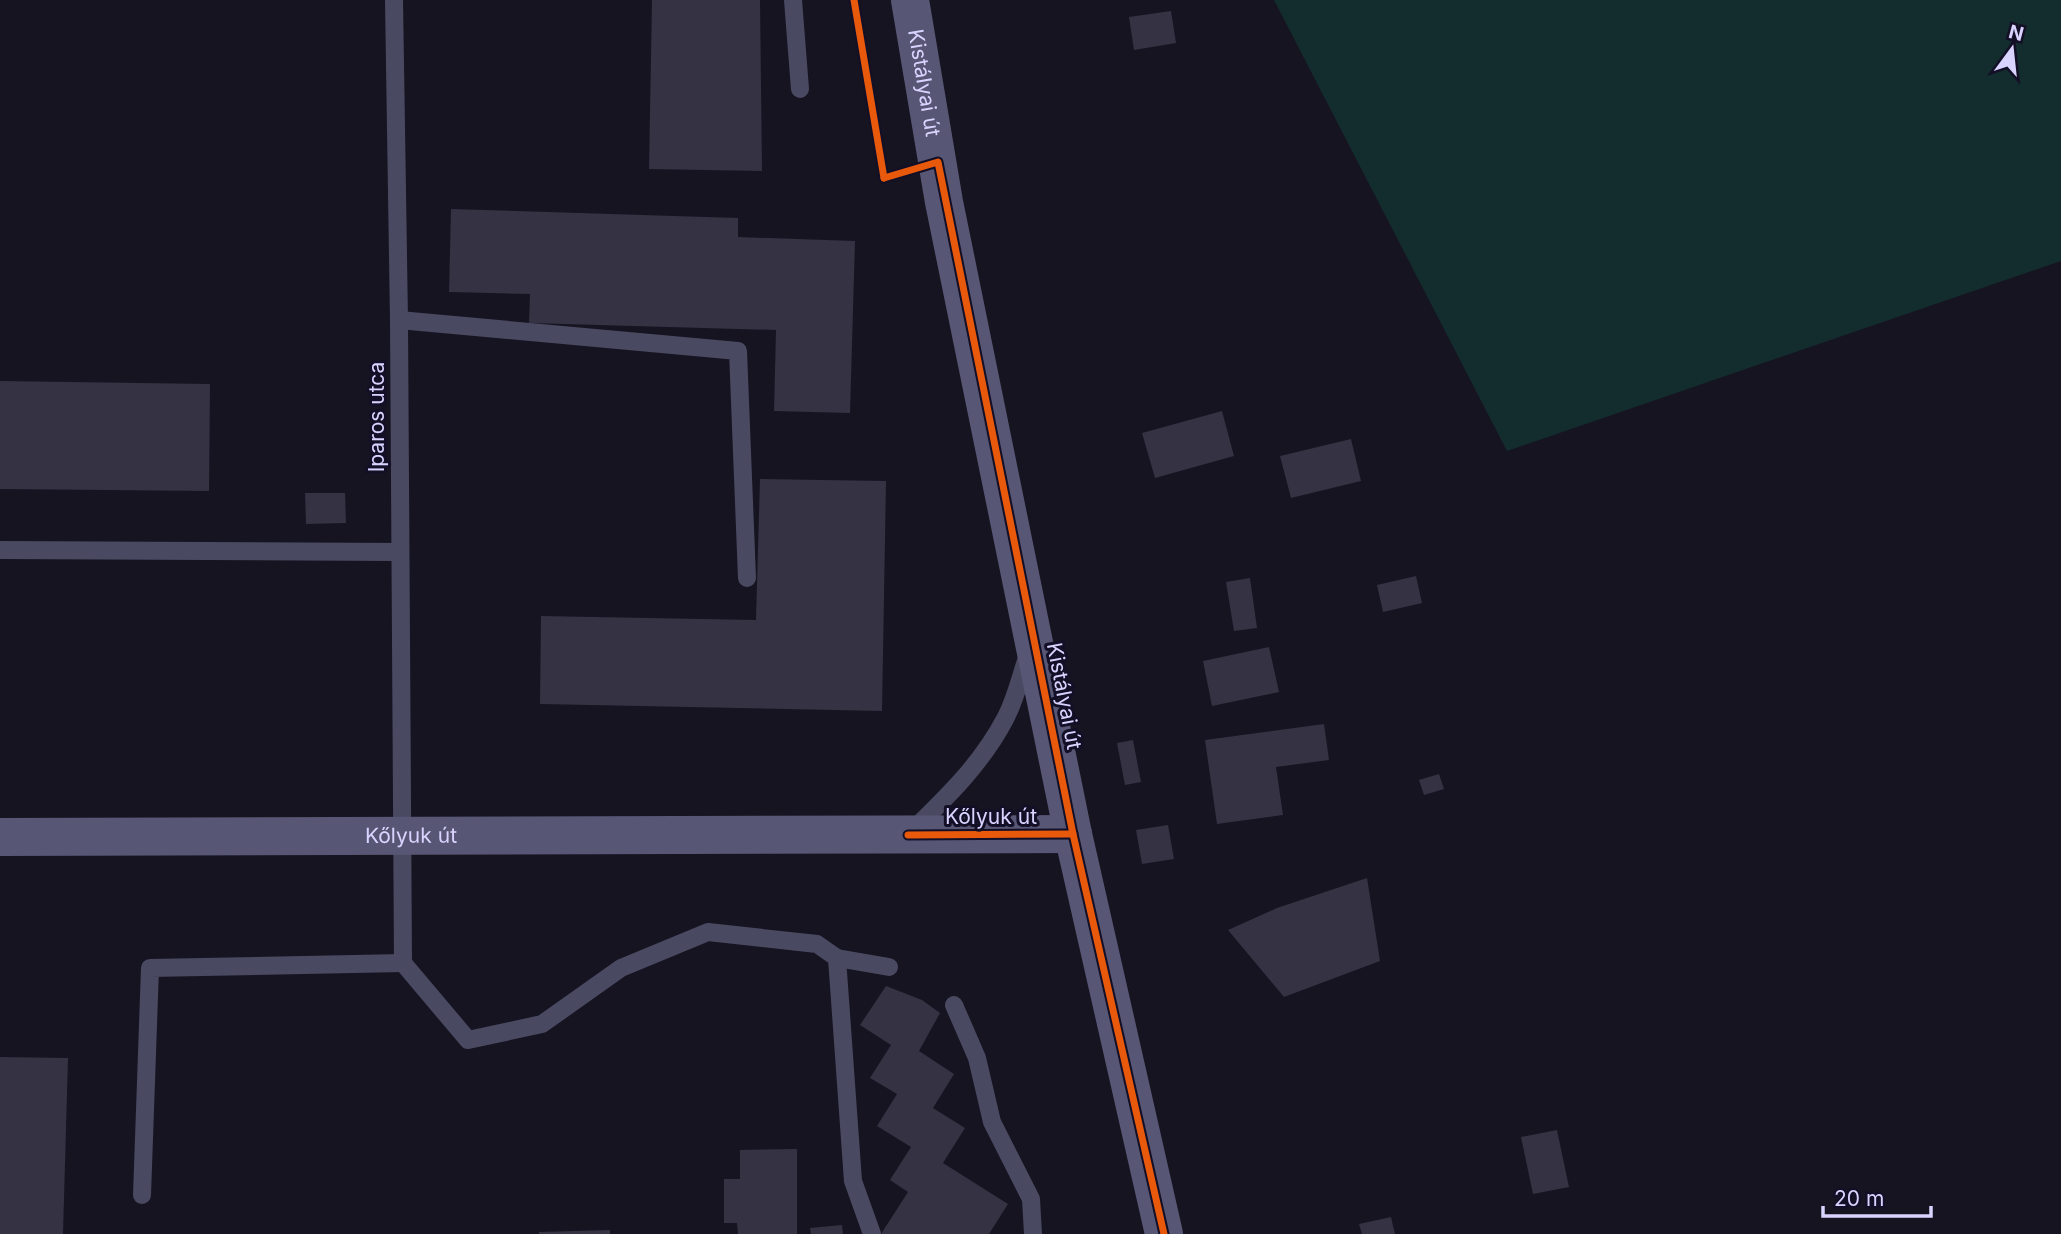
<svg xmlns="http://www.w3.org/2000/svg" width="2061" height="1234" viewBox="0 0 2061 1234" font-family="Inter,sans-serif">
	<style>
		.green { fill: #132c2d }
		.building { fill: #343243 }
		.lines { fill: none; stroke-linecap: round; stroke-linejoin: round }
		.lane { stroke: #4a4962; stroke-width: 18 }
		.secondary { stroke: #575674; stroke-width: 38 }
		.cycleway-casing { stroke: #130f26; stroke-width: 11 }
		.cycleway { stroke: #e8590c; stroke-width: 7 }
		.labels { text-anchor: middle; stroke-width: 6; stroke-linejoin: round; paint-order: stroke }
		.street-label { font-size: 21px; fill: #d9d4ff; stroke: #130f26 }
	</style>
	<rect width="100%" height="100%" fill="#161421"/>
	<!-- green -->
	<path class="green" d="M 1274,0 L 2061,0 L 2061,261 L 1507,451 Z"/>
	<!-- building -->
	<g class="building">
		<path d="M 652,0 L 760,0 L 762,171 L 649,169 Z"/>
		<path d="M 1171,11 L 1176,43 L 1134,50 L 1129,17 Z"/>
		<path d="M 451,209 L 738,218 L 738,237 L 855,241 L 850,413 L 774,411 L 776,330 L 529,323 L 530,294 L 449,292 Z"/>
		<path d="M 0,381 L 210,384 L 209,491 L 0,489 Z"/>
		<path d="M 1222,411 L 1234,456 L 1155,478 L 1142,433 Z"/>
		<path d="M 1351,439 L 1361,481 L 1291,498 L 1280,456 Z"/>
		<path d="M 760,479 L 886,481 L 882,711 L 540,704 L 541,616 L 756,620 Z"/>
		<path d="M 305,493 L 345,493 L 346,523 L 306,524 Z"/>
		<path d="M 1416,576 L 1422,603 L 1383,612 L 1377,585 Z"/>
		<path d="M 1250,578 L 1257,628 L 1234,631 L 1226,582 Z"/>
		<path d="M 1269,647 L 1279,692 L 1212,706 L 1203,661 Z"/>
		<path d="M 1324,724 L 1329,760 L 1276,767 L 1283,815 L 1217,824 L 1205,740 Z"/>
		<path d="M 1133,740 L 1141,782 L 1125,785 L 1117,743 Z"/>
		<path d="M 1439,774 L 1444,789 L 1424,795 L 1419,780 Z"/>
		<path d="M 1168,825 L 1174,859 L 1142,864 L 1136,830 Z"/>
		<path d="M 1367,878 L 1380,961 L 1284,997 L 1228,930 L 1277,908 Z"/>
		<path d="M 886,986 L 922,1000 L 940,1013 L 919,1051 L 954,1074 L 933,1108 L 965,1128 L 943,1163 L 1008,1204 L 989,1234 L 881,1234 L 908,1192 L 890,1180 L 911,1147 L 877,1126 L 897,1094 L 870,1078 L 891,1045 L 860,1025 Z"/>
		<path d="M 0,1057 L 68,1058 L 63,1234 L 0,1234 Z"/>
		<path d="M 1557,1130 L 1569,1187 L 1533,1194 L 1521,1137 Z"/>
		<path d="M 797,1149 L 797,1234 L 738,1234 L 737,1223 L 724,1223 L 724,1179 L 740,1179 L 740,1150 Z"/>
		<path d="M 1391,1217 L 1395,1234 L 1362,1234 L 1359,1224 Z"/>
		<path d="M 842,1225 L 843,1234 L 811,1234 L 810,1228 Z"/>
		<path d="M 610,1230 L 610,1234 L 539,1234 L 539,1232 Z"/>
	</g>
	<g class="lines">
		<!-- lane -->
		<g class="lane">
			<path d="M 394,0 L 399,320 L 403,963 L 468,1040 L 542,1024 L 621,968 L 708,932 L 817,944 L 837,958 L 853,1181 L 872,1234"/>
			<path d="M 793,0 L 800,89"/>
			<path d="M 399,320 L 738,351 L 747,578"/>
			<path d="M 0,550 L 400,552"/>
			<path d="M 912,831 C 948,796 982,763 1005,719 C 1016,699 1021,674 1029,652"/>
			<path d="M 837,958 L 889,967"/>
			<path d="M 954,1005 L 977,1058 L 992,1122 L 1031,1199 L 1033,1234"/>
			<path d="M 142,1195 L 150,968 L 403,963"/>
		</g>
		<!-- secondary -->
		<g class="secondary">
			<path id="s1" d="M 910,0 L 944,202 L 1073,834 L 1164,1234"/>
			<path id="s2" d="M 0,837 L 1073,834"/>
		</g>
		<!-- cycleway casing -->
		<g class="cycleway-casing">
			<g id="cycleway">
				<path d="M 854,0 L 884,178"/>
				<path d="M 884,178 L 938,162 L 1073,834 L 1164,1234"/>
				<path d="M 908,835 L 1073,834"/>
			</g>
		</g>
		<!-- cycleway -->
		<use href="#cycleway" class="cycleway"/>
	</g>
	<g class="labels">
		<!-- street labels -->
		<g class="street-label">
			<text dy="7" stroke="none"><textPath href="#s1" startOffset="84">Kistályai út</textPath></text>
			<text transform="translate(377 417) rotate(-90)" y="7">Iparos utca</text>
			<text transform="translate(1064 696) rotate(79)" y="7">Kistályai út</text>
			<text x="991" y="824">Kőlyuk út</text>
			<text dy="7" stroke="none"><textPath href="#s2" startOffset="411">Kőlyuk út</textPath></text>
		</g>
	</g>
	<!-- north arrow -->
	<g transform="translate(2012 49) rotate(15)" stroke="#130f26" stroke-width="5" paint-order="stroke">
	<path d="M0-5L12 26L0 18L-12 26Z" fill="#d9d4ff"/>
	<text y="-10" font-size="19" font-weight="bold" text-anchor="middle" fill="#d9d4ff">N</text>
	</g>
	<!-- scale -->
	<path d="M1823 1206v10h108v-10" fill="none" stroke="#d9d4ff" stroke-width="3.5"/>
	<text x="1834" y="1206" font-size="21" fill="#d9d4ff" stroke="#130f26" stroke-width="5" paint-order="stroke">20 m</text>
</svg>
